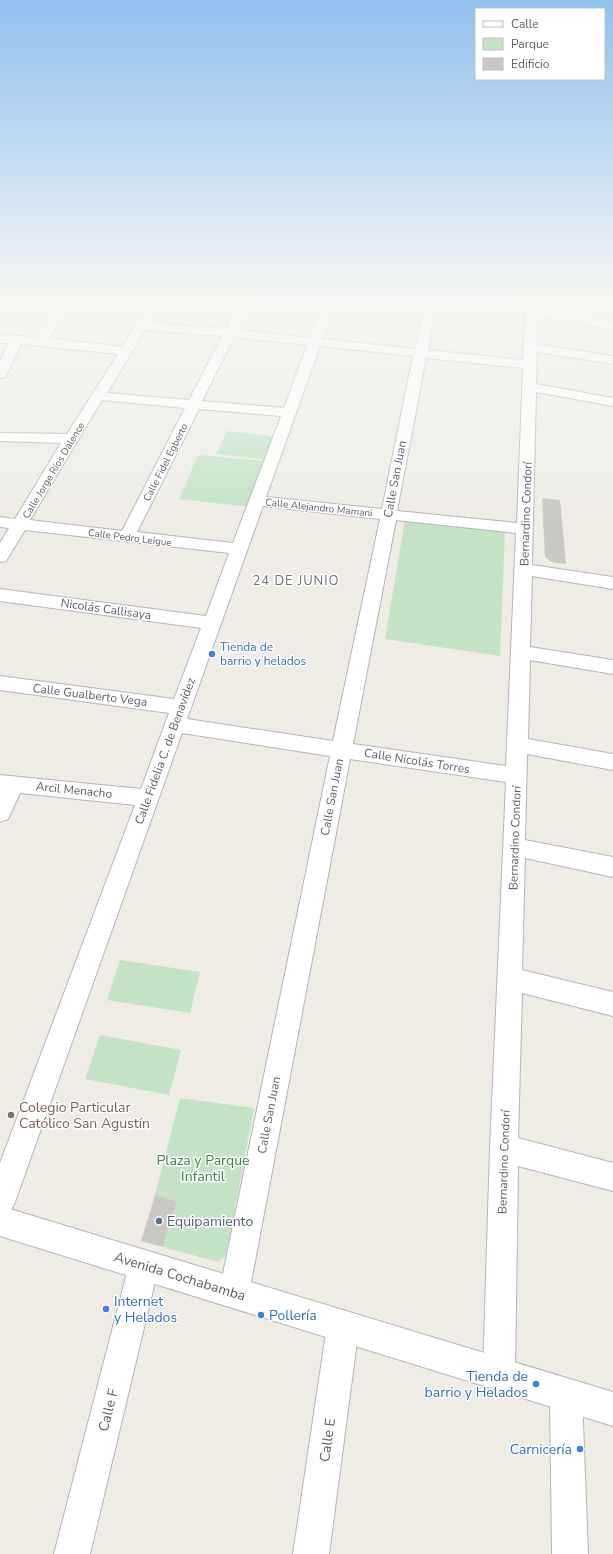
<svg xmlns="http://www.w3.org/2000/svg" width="613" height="1554" viewBox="0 0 613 1554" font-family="'Nunito Sans',sans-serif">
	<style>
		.green { fill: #c4e3c6 }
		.building { fill: #c9c8c2 }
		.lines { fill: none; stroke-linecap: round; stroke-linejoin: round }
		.minor-casing { stroke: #b2b5b9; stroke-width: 2 }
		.secondary-casing { stroke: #b2b4b9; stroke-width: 2 }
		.minor { fill: #fff; fill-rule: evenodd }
		.secondary { fill: #fff; fill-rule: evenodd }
		.shop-dot { fill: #3f7fe0; stroke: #fff; stroke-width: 1.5 }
		.education-dot { fill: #8d6e63; stroke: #fff; stroke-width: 1.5 }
		.service-dot { fill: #5c6f8a; stroke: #fff; stroke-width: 1.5 }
		.labels { text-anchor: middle; stroke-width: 3; stroke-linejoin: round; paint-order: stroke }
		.far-street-label { font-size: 10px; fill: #5d6064; stroke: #fff }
		.street-label { font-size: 12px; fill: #5d6064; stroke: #fff }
		.shop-label { font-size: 12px; fill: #366cbe; stroke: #fff; text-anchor: start }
		.neighbourhood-label { font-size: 13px; letter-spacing: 1px; fill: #6e7176; stroke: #fff }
		.near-education-label { font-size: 14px; fill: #785e54; stroke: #fff; text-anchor: start }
		.near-park-label { font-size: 14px; fill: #3e8246; stroke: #fff }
		.near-service-label { font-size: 14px; fill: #4e5e75; stroke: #fff; text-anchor: start }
		.near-street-label { font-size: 14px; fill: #5d6064; stroke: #fff }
		.near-shop-label { font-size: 14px; fill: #366cbe; stroke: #fff; text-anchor: start }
	</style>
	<rect width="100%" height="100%" fill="#eeece5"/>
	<!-- green -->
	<g class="green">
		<path d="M 227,431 L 286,438 L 277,461 L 216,454 Z"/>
		<path d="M 198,455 L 276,462 L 261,508 L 179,499 Z"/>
		<path d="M 405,520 L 505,531 L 500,656 L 385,639 Z"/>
		<path d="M 120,960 L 200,972 L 190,1013 L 107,1000 Z"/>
		<path d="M 100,1035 L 181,1050 L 169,1095 L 85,1079 Z"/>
		<path d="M 180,1098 L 254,1108 L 226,1256 L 218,1262 L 163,1247 L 177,1201 L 155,1195 Z"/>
	</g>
	<!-- building -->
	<g class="building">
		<path d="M 542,498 L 560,500 L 566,564 L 552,562 L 545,557 Z"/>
		<path d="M 155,1195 L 177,1201 L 163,1247 L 141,1241 Z"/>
	</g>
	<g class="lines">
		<!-- minor casing -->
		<g class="minor-casing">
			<g id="minor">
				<path d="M 63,301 L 76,301 L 49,338 L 122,347 L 151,301 L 163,301 L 150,323 L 226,329 L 240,301 L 252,301 L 238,330 L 310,338 L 324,301 L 336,301 L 322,339 L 415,349 L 425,301 L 437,301 L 428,350 L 523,360 L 526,301 L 538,301 L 538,309 L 613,321 L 613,329 L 538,317 L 537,344 L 613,356 L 613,364 L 537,352 L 536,384 L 613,398 L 613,406 L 536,392 L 532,565 L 613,577 L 613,589 L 532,576 L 530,647 L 613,660 L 613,674 L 530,660 L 528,739 L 613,754 L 613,770 L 527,754 L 525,840 L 613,857 L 613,877 L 525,858 L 522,970 L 613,992 L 613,1016 L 522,993 L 518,1138 L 613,1163 L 613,1191 L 518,1166 L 515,1374 L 510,1385 L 499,1390 L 488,1385 L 483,1374 L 490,1148 L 506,782 L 350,759 L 249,1293 L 245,1304 L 234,1308 L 223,1304 L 219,1293 L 330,756 L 182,733 L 15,1202 L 10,1212 L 0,1217 L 0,1163 L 135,805 L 20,793 L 8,819 L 0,822 L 0,775 L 141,789 L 169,713 L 0,690 L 0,676 L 174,699 L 201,628 L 0,601 L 0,589 L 206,616 L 229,553 L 25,530 L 6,561 L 0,562 L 0,543 L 9,528 L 0,527 L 0,517 L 15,519 L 61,443 L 0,441 L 0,433 L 67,434 L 118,354 L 21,344 L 7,374 L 5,377 L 0,378 L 0,361 L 9,343 L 0,343 L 0,335 L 36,337 ZM 145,330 L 222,336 L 189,400 L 107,393 ZM 234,337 L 307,345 L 284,408 L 202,401 ZM 320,346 L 413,356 L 382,509 L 266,497 ZM 426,358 L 523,368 L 517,523 L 397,511 ZM 102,400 L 185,408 L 122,531 L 30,520 ZM 199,409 L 281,416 L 233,543 L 137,532 ZM 263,506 L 380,519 L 333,741 L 187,719 ZM 396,520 L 516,533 L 506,766 L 353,744 Z"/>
				<path d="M 144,1250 L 155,1254 L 159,1265 L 90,1554 L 54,1554 L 129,1265 L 133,1254 Z"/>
				<path d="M 343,1310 L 354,1315 L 359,1326 L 329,1554 L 293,1554 L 327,1326 L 332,1315 Z"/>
				<path d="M 566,1379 L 578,1383 L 582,1395 L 588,1554 L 552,1554 L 550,1395 L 554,1383 Z"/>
			</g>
		</g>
		<!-- secondary casing -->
		<g class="secondary-casing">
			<path id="secondary" d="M 0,1206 L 613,1392 L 613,1426 L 0,1236 Z"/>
		</g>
		<!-- minor -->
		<use href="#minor" class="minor"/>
		<!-- secondary -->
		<use href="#secondary" class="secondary"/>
	</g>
	<!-- sky -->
	<linearGradient id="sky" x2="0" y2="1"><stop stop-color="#90c0ee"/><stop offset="0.58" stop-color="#f7f6f3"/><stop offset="1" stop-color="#f7f6f3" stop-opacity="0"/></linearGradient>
	<rect width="613" height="519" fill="url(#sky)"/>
	<!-- markers -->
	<g class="shop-dot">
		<circle cx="212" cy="654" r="4"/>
		<circle cx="106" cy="1309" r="4"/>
		<circle cx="261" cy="1315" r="4"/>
		<circle cx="536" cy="1384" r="4"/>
		<circle cx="580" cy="1449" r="4"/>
	</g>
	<circle class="education-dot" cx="11" cy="1115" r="4"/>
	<circle class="service-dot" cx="159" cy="1221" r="4"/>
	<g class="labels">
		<!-- far-street labels -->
		<g class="far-street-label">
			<text transform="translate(165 462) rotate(-63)" y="4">Calle Fidel Egberto</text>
			<text transform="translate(53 470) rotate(-59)" y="4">Calle Jorge Ríos Dalence</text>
			<text transform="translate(319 507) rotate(6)" y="4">Calle Alejandro Mamani</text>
			<text transform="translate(130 537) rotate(7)" y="4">Calle Pedro Leigue</text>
		</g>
		<!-- street labels -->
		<g class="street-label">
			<text transform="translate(395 479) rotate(-79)" y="4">Calle San Juan</text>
			<text transform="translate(526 514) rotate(-88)" y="4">Bernardino Condorí</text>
			<text transform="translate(106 609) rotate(8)" y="4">Nicolás Callisaya</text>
			<text transform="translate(90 695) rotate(7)" y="4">Calle Gualberto Vega</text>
			<text transform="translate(165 751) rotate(-70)" y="4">Calle Fidelia C. de Benavídez</text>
			<text transform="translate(417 761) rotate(9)" y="4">Calle Nicolás Torres</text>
			<text transform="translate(74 790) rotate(6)" y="4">Arcil Menacho</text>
			<text transform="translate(332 797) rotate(-79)" y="4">Calle San Juan</text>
			<text transform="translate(515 838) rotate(-88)" y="4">Bernardino Condorí</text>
			<text transform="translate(269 1115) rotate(-79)" y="4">Calle San Juan</text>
			<text transform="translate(504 1162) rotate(-88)" y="4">Bernardino Condorí</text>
		</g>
		<!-- shop labels -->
		<g class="shop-label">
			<text x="220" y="651">Tienda de<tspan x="220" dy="14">barrio y helados</tspan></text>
		</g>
		<!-- neighbourhood labels -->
		<g class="neighbourhood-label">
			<text x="296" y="585">24 DE JUNIO</text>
		</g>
		<!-- near-education labels -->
		<g class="near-education-label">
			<text x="19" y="1112">Colegio Particular<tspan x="19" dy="16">Católico San Agustín</tspan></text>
		</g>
		<!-- near-park labels -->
		<g class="near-park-label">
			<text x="203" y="1165">Plaza y Parque<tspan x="203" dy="16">Infantil</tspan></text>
		</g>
		<!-- near-service labels -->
		<g class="near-service-label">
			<text x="167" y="1226">Equipamiento</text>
		</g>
		<!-- near-street labels -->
		<g class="near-street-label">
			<text transform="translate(180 1276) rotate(17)" y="5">Avenida Cochabamba</text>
			<text transform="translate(108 1410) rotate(-76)" y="5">Calle F</text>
			<text transform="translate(327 1440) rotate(-82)" y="5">Calle E</text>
		</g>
		<!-- near-shop labels -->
		<g class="near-shop-label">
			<text x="114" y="1306">Internet<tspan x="114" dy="16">y Helados</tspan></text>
			<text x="269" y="1320">Pollería</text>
			<text x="528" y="1381" text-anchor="end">Tienda de<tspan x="528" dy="16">barrio y Helados</tspan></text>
			<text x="572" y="1454" text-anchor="end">Carnicería</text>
		</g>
	</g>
	<!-- legend -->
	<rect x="475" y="8" width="130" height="72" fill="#ffffff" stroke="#bebfc1"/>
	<rect x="483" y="21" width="20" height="6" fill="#ffffff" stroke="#bebfc1"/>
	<text x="511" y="28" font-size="12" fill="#5d6064">Calle</text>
	<rect x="483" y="38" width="20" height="12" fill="#c4e3c6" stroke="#bebfc1"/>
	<text x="511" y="48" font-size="12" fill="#5d6064">Parque</text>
	<rect x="483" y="58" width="20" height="12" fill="#c9c8c2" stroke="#bebfc1"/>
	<text x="511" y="68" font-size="12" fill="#5d6064">Edificio</text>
</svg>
